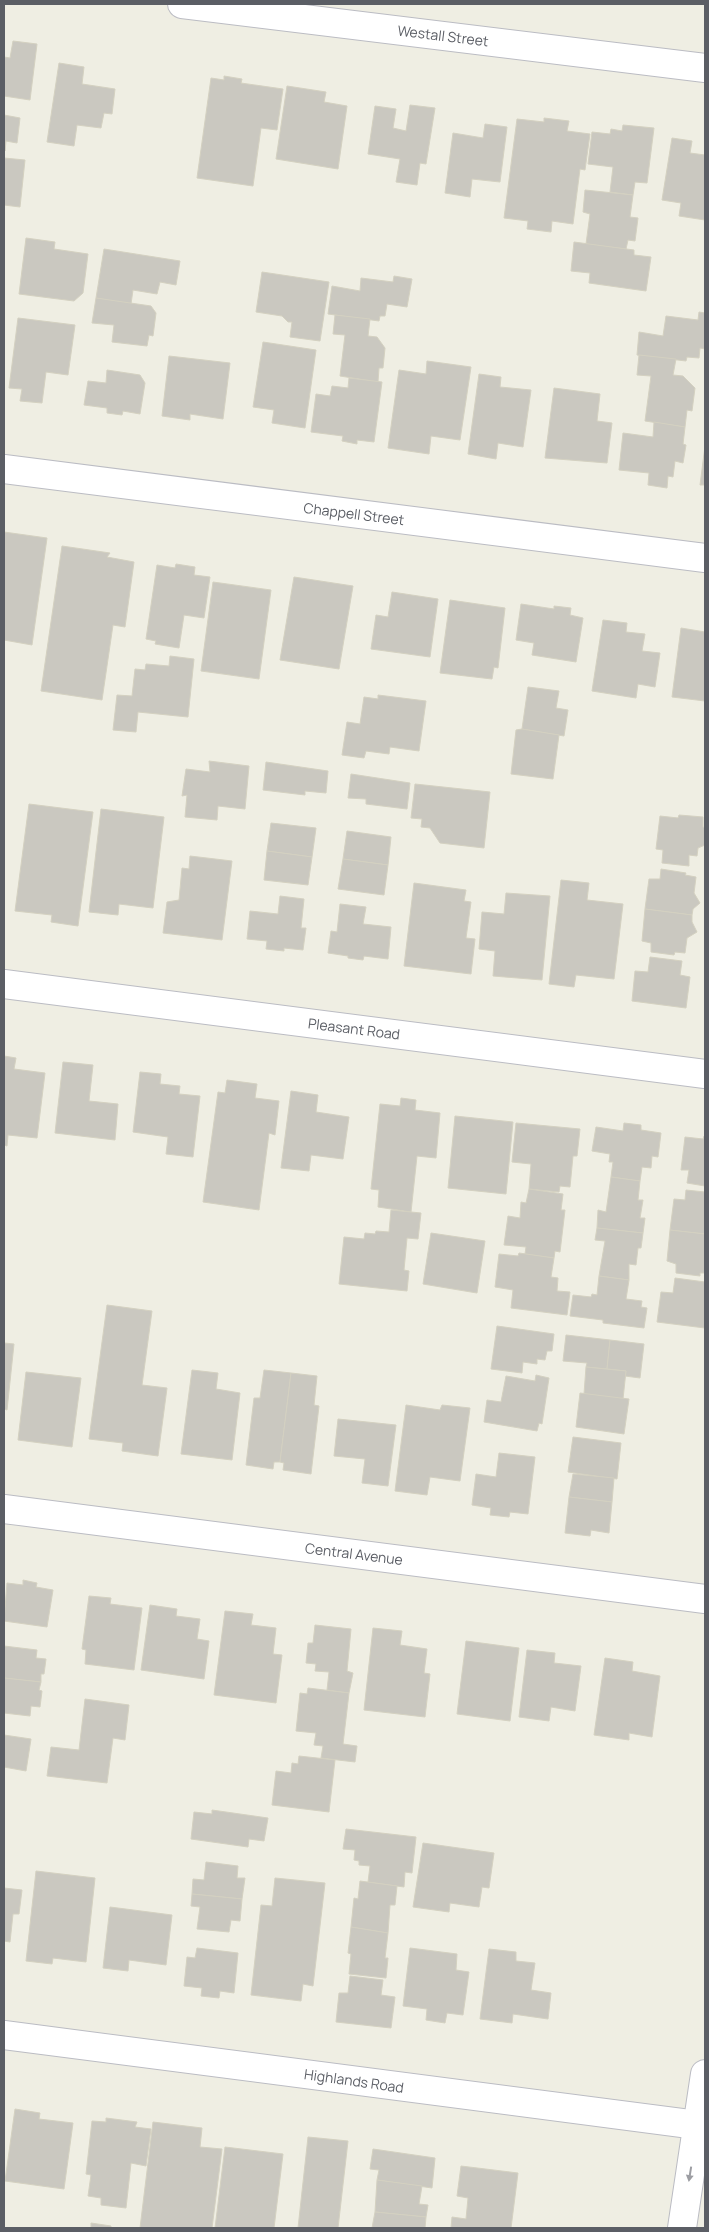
<svg xmlns="http://www.w3.org/2000/svg" width="709" height="2232" viewBox="0 0 709 2232" font-family="Manrope,sans-serif">
	<style>
		.building { fill: #cac8c0; stroke: #d4d1c1 }
		.lines { fill: none; stroke-linecap: round; stroke-linejoin: round }
		.minor-casing { stroke: #bbbcc3; stroke-width: 30 }
		.minor { stroke: #fff; stroke-width: 28 }
		.oneway { fill: #9d9ea3 }
		.labels { text-anchor: middle; stroke-width: 4.5; stroke-linejoin: round; paint-order: stroke }
		.street-label { font-size: 14px; fill: #5b5e65; stroke: #fff }
	</style>
	<rect width="100%" height="100%" fill="#efeee3"/>
	<!-- building -->
	<g class="building">
		<path d="M 13,41 L 37,44 L 30,100 L 4,96 L 4,57 L 10,58 Z"/>
		<path d="M 59,63 L 84,67 L 82,84 L 115,89 L 112,114 L 104,113 L 101,128 L 77,125 L 74,146 L 47,142 Z"/>
		<path d="M 224,76 L 242,79 L 241,83 L 283,89 L 277,130 L 261,128 L 253,186 L 197,178 L 211,78 L 224,80 Z"/>
		<path d="M 287,86 L 326,92 L 324,102 L 347,106 L 338,169 L 276,159 Z"/>
		<path d="M 410,105 L 435,108 L 426,164 L 420,163 L 417,185 L 396,182 L 400,159 L 368,154 L 375,106 L 396,109 L 393,128 L 406,131 Z"/>
		<path d="M 4,115 L 20,118 L 17,143 L 6,141 L 5,151 Z"/>
		<path d="M 544,118 L 569,121 L 567,131 L 590,134 L 585,170 L 580,169 L 573,224 L 552,221 L 551,232 L 527,229 L 528,221 L 504,218 L 517,119 L 544,122 Z"/>
		<path d="M 485,124 L 507,127 L 500,182 L 472,179 L 470,197 L 445,193 L 453,133 L 483,138 Z"/>
		<path d="M 623,125 L 654,128 L 647,183 L 635,182 L 633,195 L 610,192 L 613,167 L 588,164 L 592,132 L 610,134 L 611,129 L 622,131 Z"/>
		<path d="M 672,138 L 692,141 L 690,153 L 705,155 L 705,220 L 679,216 L 681,203 L 662,200 Z"/>
		<path d="M 4,158 L 25,160 L 20,207 L 4,205 Z"/>
		<path d="M 585,190 L 633,195 L 630,217 L 638,218 L 635,241 L 628,240 L 626,249 L 586,244 L 590,214 L 583,212 Z"/>
		<path d="M 26,238 L 55,242 L 54,249 L 88,254 L 83,293 L 74,301 L 19,294 Z"/>
		<path d="M 574,242 L 634,250 L 634,255 L 651,257 L 646,291 L 589,283 L 590,273 L 571,271 Z"/>
		<path d="M 104,249 L 180,261 L 176,285 L 160,282 L 157,294 L 133,290 L 131,304 L 96,298 Z"/>
		<path d="M 262,272 L 329,282 L 320,341 L 290,337 L 292,322 L 288,322 L 282,316 L 256,312 Z"/>
		<path d="M 394,276 L 412,279 L 407,307 L 387,304 L 385,316 L 380,316 L 379,321 L 328,314 L 332,286 L 360,291 L 361,278 L 393,282 Z"/>
		<path d="M 96,298 L 151,306 L 156,313 L 153,336 L 149,335 L 147,346 L 112,342 L 114,325 L 92,323 Z"/>
		<path d="M 699,312 L 705,313 L 705,349 L 700,348 L 699,358 L 687,357 L 686,361 L 637,355 L 639,332 L 663,336 L 666,316 L 698,320 Z"/>
		<path d="M 335,315 L 370,319 L 368,336 L 377,337 L 385,348 L 383,368 L 379,368 L 378,382 L 340,376 L 345,335 L 333,334 Z"/>
		<path d="M 18,318 L 75,325 L 68,375 L 46,372 L 42,403 L 20,401 L 22,389 L 9,388 Z"/>
		<path d="M 263,342 L 316,350 L 305,428 L 272,423 L 274,410 L 253,407 Z"/>
		<path d="M 639,355 L 676,359 L 673,375 L 683,376 L 695,388 L 692,411 L 687,410 L 685,427 L 645,421 L 651,376 L 637,375 Z"/>
		<path d="M 169,356 L 230,363 L 223,419 L 190,414 L 190,420 L 162,416 Z"/>
		<path d="M 427,361 L 471,367 L 460,440 L 431,436 L 429,454 L 388,448 L 399,370 L 426,374 Z"/>
		<path d="M 107,370 L 140,375 L 145,383 L 140,414 L 123,411 L 122,415 L 107,413 L 107,408 L 84,405 L 88,381 L 106,383 Z"/>
		<path d="M 479,374 L 501,377 L 500,387 L 531,390 L 523,447 L 498,443 L 496,459 L 468,454 Z"/>
		<path d="M 349,378 L 382,382 L 374,442 L 357,440 L 357,444 L 342,441 L 343,436 L 311,432 L 316,394 L 330,396 L 332,386 L 348,388 Z"/>
		<path d="M 554,388 L 600,394 L 597,421 L 612,423 L 607,463 L 545,458 Z"/>
		<path d="M 654,422 L 685,427 L 683,444 L 686,445 L 683,463 L 675,461 L 673,477 L 668,476 L 667,488 L 648,485 L 649,473 L 619,470 L 623,433 L 653,437 Z"/>
		<path d="M 705,446 L 705,485 L 700,485 Z"/>
		<path d="M 4,532 L 47,538 L 32,645 L 4,640 Z"/>
		<path d="M 62,546 L 110,553 L 107,557 L 134,562 L 125,627 L 113,625 L 102,700 L 41,691 Z"/>
		<path d="M 176,564 L 195,567 L 194,575 L 210,577 L 204,618 L 184,615 L 179,648 L 155,644 L 156,641 L 146,639 L 157,565 L 175,568 Z"/>
		<path d="M 294,577 L 353,586 L 339,669 L 280,660 Z"/>
		<path d="M 213,582 L 271,590 L 259,679 L 201,671 Z"/>
		<path d="M 392,592 L 438,599 L 430,657 L 371,649 L 376,615 L 388,617 Z"/>
		<path d="M 450,600 L 505,608 L 498,668 L 494,667 L 492,679 L 440,673 Z"/>
		<path d="M 521,604 L 554,609 L 554,606 L 571,608 L 570,615 L 583,618 L 576,662 L 532,655 L 534,643 L 516,640 Z"/>
		<path d="M 603,620 L 627,623 L 626,632 L 645,634 L 642,651 L 660,653 L 655,687 L 638,684 L 636,698 L 592,691 Z"/>
		<path d="M 681,628 L 705,632 L 705,701 L 672,697 Z"/>
		<path d="M 170,656 L 194,659 L 188,717 L 138,712 L 136,732 L 113,730 L 117,695 L 132,696 L 135,669 L 145,670 L 146,664 L 169,666 Z"/>
		<path d="M 528,687 L 559,691 L 556,708 L 568,710 L 564,736 L 522,729 Z"/>
		<path d="M 378,695 L 426,701 L 419,751 L 390,747 L 389,754 L 366,751 L 364,758 L 342,755 L 347,722 L 360,724 L 364,697 L 378,699 Z"/>
		<path d="M 522,729 L 559,735 L 553,779 L 511,774 L 516,730 Z"/>
		<path d="M 209,761 L 249,766 L 245,809 L 218,806 L 217,820 L 185,817 L 187,795 L 182,796 L 186,769 L 210,772 Z"/>
		<path d="M 266,762 L 328,771 L 326,793 L 305,791 L 305,795 L 263,790 Z"/>
		<path d="M 351,774 L 410,783 L 407,809 L 366,804 L 366,799 L 348,798 Z"/>
		<path d="M 415,784 L 490,792 L 484,848 L 440,843 L 430,828 L 421,827 L 422,819 L 411,818 Z"/>
		<path d="M 29,804 L 93,812 L 78,926 L 51,922 L 52,915 L 15,911 Z"/>
		<path d="M 101,809 L 164,817 L 153,908 L 119,904 L 118,915 L 89,912 Z"/>
		<path d="M 679,815 L 703,817 L 703,827 L 705,828 L 705,845 L 698,848 L 697,856 L 689,855 L 689,866 L 662,863 L 663,850 L 656,849 L 660,816 L 678,818 Z"/>
		<path d="M 271,823 L 316,828 L 312,857 L 267,851 Z"/>
		<path d="M 347,831 L 391,837 L 388,865 L 343,859 Z"/>
		<path d="M 267,851 L 312,857 L 308,885 L 264,880 Z"/>
		<path d="M 190,856 L 232,861 L 222,940 L 163,933 L 167,902 L 179,900 L 182,868 L 189,869 Z"/>
		<path d="M 343,859 L 388,865 L 384,895 L 338,889 Z"/>
		<path d="M 661,869 L 686,873 L 685,875 L 696,877 L 694,893 L 700,903 L 693,909 L 692,915 L 645,909 L 649,879 L 660,879 Z"/>
		<path d="M 561,880 L 589,883 L 587,900 L 623,904 L 614,979 L 576,975 L 574,987 L 549,984 Z"/>
		<path d="M 414,883 L 466,890 L 464,901 L 471,902 L 466,938 L 475,939 L 471,974 L 404,966 Z"/>
		<path d="M 506,893 L 550,896 L 542,980 L 493,976 L 495,951 L 479,949 L 482,912 L 504,914 Z"/>
		<path d="M 280,896 L 304,899 L 301,928 L 306,928 L 303,950 L 284,948 L 284,951 L 266,949 L 267,941 L 247,939 L 250,911 L 278,914 Z"/>
		<path d="M 340,904 L 366,907 L 363,924 L 391,927 L 388,959 L 364,956 L 363,960 L 348,958 L 348,956 L 328,953 L 331,931 L 337,932 Z"/>
		<path d="M 645,909 L 692,915 L 692,922 L 697,932 L 687,938 L 685,953 L 675,952 L 674,955 L 651,952 L 651,943 L 642,941 Z"/>
		<path d="M 650,957 L 682,961 L 680,975 L 690,977 L 686,1008 L 632,1001 L 635,971 L 648,972 Z"/>
		<path d="M 4,1056 L 16,1058 L 14,1069 L 45,1073 L 37,1138 L 8,1135 L 7,1146 L 4,1145 Z"/>
		<path d="M 63,1062 L 93,1065 L 89,1101 L 118,1104 L 115,1140 L 55,1133 Z"/>
		<path d="M 140,1072 L 161,1074 L 160,1084 L 180,1086 L 179,1094 L 200,1096 L 193,1157 L 166,1154 L 168,1137 L 133,1132 Z"/>
		<path d="M 227,1080 L 257,1084 L 255,1098 L 279,1101 L 275,1135 L 269,1133 L 259,1210 L 203,1202 L 218,1092 L 225,1093 Z"/>
		<path d="M 291,1091 L 318,1095 L 316,1112 L 349,1117 L 343,1159 L 311,1155 L 309,1171 L 281,1168 Z"/>
		<path d="M 401,1098 L 416,1100 L 415,1110 L 440,1113 L 436,1158 L 417,1156 L 411,1212 L 378,1207 L 379,1190 L 371,1189 L 380,1104 L 400,1106 Z"/>
		<path d="M 455,1116 L 513,1122 L 506,1194 L 448,1188 Z"/>
		<path d="M 516,1123 L 580,1129 L 577,1156 L 573,1156 L 570,1187 L 560,1186 L 559,1192 L 529,1189 L 531,1164 L 512,1162 Z"/>
		<path d="M 624,1123 L 641,1125 L 641,1130 L 661,1133 L 658,1157 L 652,1156 L 651,1168 L 642,1167 L 640,1181 L 611,1177 L 613,1162 L 609,1162 L 610,1154 L 592,1151 L 596,1127 L 623,1131 Z"/>
		<path d="M 704,1136 L 705,1136 L 705,1186 L 687,1183 L 689,1170 L 681,1170 L 685,1137 L 703,1139 Z"/>
		<path d="M 611,1177 L 640,1181 L 638,1200 L 643,1200 L 640,1218 L 645,1218 L 643,1233 L 597,1228 L 598,1210 L 606,1212 Z"/>
		<path d="M 529,1189 L 563,1194 L 561,1210 L 565,1210 L 560,1252 L 555,1251 L 554,1258 L 525,1254 L 526,1247 L 504,1245 L 508,1216 L 520,1218 L 521,1202 L 526,1203 Z"/>
		<path d="M 686,1190 L 705,1192 L 705,1234 L 670,1230 L 674,1199 L 685,1200 Z"/>
		<path d="M 391,1210 L 421,1213 L 418,1239 L 407,1238 L 404,1270 L 409,1271 L 407,1291 L 339,1284 L 344,1237 L 364,1239 L 365,1233 L 375,1234 L 376,1231 L 389,1232 Z"/>
		<path d="M 597,1228 L 643,1233 L 641,1248 L 638,1248 L 636,1265 L 629,1264 L 629,1280 L 599,1276 L 605,1241 L 595,1240 Z"/>
		<path d="M 670,1230 L 705,1234 L 705,1273 L 700,1273 L 700,1276 L 676,1273 L 676,1264 L 667,1261 Z"/>
		<path d="M 431,1233 L 485,1241 L 477,1293 L 423,1284 Z"/>
		<path d="M 519,1253 L 554,1258 L 551,1277 L 558,1278 L 557,1291 L 570,1292 L 567,1315 L 511,1308 L 513,1290 L 495,1287 L 499,1254 L 518,1256 Z"/>
		<path d="M 599,1276 L 629,1280 L 626,1299 L 642,1301 L 641,1307 L 647,1308 L 644,1328 L 603,1323 L 603,1320 L 570,1316 L 573,1295 L 591,1297 L 592,1294 L 597,1295 Z"/>
		<path d="M 675,1278 L 705,1282 L 705,1328 L 657,1322 L 661,1292 L 673,1293 Z"/>
		<path d="M 107,1305 L 152,1311 L 142,1385 L 167,1388 L 158,1456 L 122,1451 L 123,1443 L 89,1439 Z"/>
		<path d="M 497,1326 L 554,1334 L 552,1351 L 547,1351 L 545,1360 L 537,1359 L 537,1364 L 523,1362 L 522,1373 L 491,1369 Z"/>
		<path d="M 566,1335 L 610,1340 L 607,1369 L 586,1367 L 587,1363 L 563,1361 Z"/>
		<path d="M 610,1340 L 644,1344 L 640,1378 L 625,1376 L 626,1371 L 607,1369 Z"/>
		<path d="M 4,1343 L 14,1344 L 7,1410 L 4,1409 Z"/>
		<path d="M 586,1367 L 626,1371 L 623,1399 L 584,1394 Z"/>
		<path d="M 192,1370 L 218,1373 L 216,1389 L 240,1393 L 232,1460 L 181,1454 Z"/>
		<path d="M 264,1370 L 291,1373 L 280,1462 L 274,1462 L 273,1469 L 246,1465 L 254,1398 L 260,1398 Z"/>
		<path d="M 26,1372 L 81,1378 L 72,1447 L 18,1440 Z"/>
		<path d="M 291,1373 L 317,1376 L 314,1405 L 319,1406 L 311,1474 L 283,1470 L 284,1463 L 280,1462 Z"/>
		<path d="M 536,1375 L 549,1378 L 542,1424 L 539,1423 L 537,1431 L 484,1422 L 487,1400 L 501,1402 L 506,1376 L 535,1381 Z"/>
		<path d="M 580,1393 L 629,1399 L 624,1434 L 576,1427 Z"/>
		<path d="M 406,1405 L 440,1410 L 442,1405 L 470,1408 L 460,1481 L 430,1477 L 427,1495 L 395,1491 Z"/>
		<path d="M 338,1419 L 396,1425 L 388,1486 L 362,1483 L 365,1459 L 334,1456 Z"/>
		<path d="M 573,1437 L 621,1443 L 617,1479 L 568,1472 Z"/>
		<path d="M 499,1453 L 535,1457 L 528,1514 L 510,1512 L 509,1517 L 490,1515 L 491,1508 L 472,1505 L 476,1474 L 496,1477 Z"/>
		<path d="M 573,1474 L 614,1478 L 612,1502 L 569,1497 Z"/>
		<path d="M 569,1497 L 612,1502 L 609,1533 L 591,1530 L 590,1536 L 565,1533 Z"/>
		<path d="M 23,1580 L 37,1583 L 36,1587 L 53,1590 L 47,1627 L 4,1621 L 7,1583 L 23,1585 Z"/>
		<path d="M 89,1596 L 111,1598 L 110,1604 L 142,1608 L 134,1670 L 85,1664 L 86,1650 L 82,1649 Z"/>
		<path d="M 150,1605 L 177,1609 L 176,1616 L 200,1619 L 197,1639 L 209,1641 L 204,1679 L 141,1670 Z"/>
		<path d="M 225,1611 L 253,1614 L 251,1625 L 276,1628 L 273,1654 L 282,1655 L 276,1703 L 214,1695 Z"/>
		<path d="M 315,1625 L 351,1629 L 347,1671 L 353,1673 L 349,1693 L 327,1690 L 329,1672 L 315,1671 L 316,1664 L 306,1663 L 308,1643 L 313,1643 Z"/>
		<path d="M 373,1628 L 402,1631 L 400,1645 L 427,1649 L 424,1673 L 430,1674 L 425,1717 L 364,1710 Z"/>
		<path d="M 466,1641 L 519,1648 L 510,1721 L 457,1714 Z"/>
		<path d="M 4,1646 L 37,1650 L 36,1658 L 46,1659 L 44,1674 L 41,1674 L 41,1682 L 4,1678 Z"/>
		<path d="M 527,1650 L 555,1653 L 554,1663 L 581,1666 L 575,1711 L 551,1707 L 549,1721 L 519,1717 Z"/>
		<path d="M 605,1658 L 633,1662 L 632,1671 L 660,1676 L 652,1737 L 629,1733 L 629,1740 L 594,1735 Z"/>
		<path d="M 4,1678 L 41,1682 L 39,1690 L 42,1691 L 40,1707 L 31,1706 L 30,1716 L 4,1713 Z"/>
		<path d="M 308,1688 L 349,1693 L 343,1744 L 357,1746 L 355,1762 L 321,1758 L 323,1746 L 314,1745 L 316,1733 L 296,1731 L 300,1693 L 307,1694 Z"/>
		<path d="M 85,1699 L 129,1705 L 125,1740 L 113,1738 L 107,1783 L 47,1776 L 51,1747 L 79,1750 Z"/>
		<path d="M 4,1735 L 31,1739 L 26,1771 L 4,1767 Z"/>
		<path d="M 299,1756 L 335,1760 L 329,1812 L 272,1805 L 276,1771 L 291,1773 L 292,1763 L 298,1764 Z"/>
		<path d="M 212,1810 L 268,1818 L 264,1841 L 249,1839 L 248,1847 L 191,1839 L 194,1812 L 212,1814 Z"/>
		<path d="M 346,1829 L 416,1837 L 412,1873 L 405,1872 L 404,1887 L 368,1882 L 370,1866 L 359,1865 L 359,1861 L 354,1860 L 355,1850 L 343,1849 Z"/>
		<path d="M 423,1843 L 494,1853 L 489,1888 L 482,1887 L 479,1907 L 450,1903 L 449,1912 L 413,1907 Z"/>
		<path d="M 206,1862 L 238,1866 L 237,1878 L 245,1878 L 242,1899 L 192,1894 L 193,1879 L 204,1880 Z"/>
		<path d="M 36,1871 L 95,1878 L 86,1962 L 53,1958 L 52,1964 L 26,1961 Z"/>
		<path d="M 275,1878 L 325,1883 L 313,1986 L 303,1984 L 301,2001 L 251,1995 L 261,1905 L 272,1906 Z"/>
		<path d="M 360,1881 L 397,1886 L 395,1905 L 390,1905 L 388,1933 L 351,1927 L 354,1898 L 358,1899 Z"/>
		<path d="M 4,1888 L 22,1890 L 19,1914 L 13,1914 L 10,1942 L 4,1941 Z"/>
		<path d="M 192,1894 L 242,1899 L 240,1921 L 231,1920 L 229,1932 L 197,1929 L 200,1907 L 191,1906 Z"/>
		<path d="M 110,1907 L 172,1915 L 166,1965 L 129,1960 L 128,1971 L 103,1968 Z"/>
		<path d="M 351,1927 L 388,1933 L 385,1958 L 388,1958 L 386,1978 L 349,1974 L 351,1954 L 348,1953 Z"/>
		<path d="M 197,1948 L 238,1953 L 234,1993 L 220,1991 L 219,1998 L 201,1996 L 202,1988 L 184,1986 L 187,1957 L 195,1958 Z"/>
		<path d="M 410,1948 L 457,1954 L 456,1970 L 469,1972 L 463,2015 L 447,2013 L 445,2023 L 426,2020 L 427,2009 L 403,2006 Z"/>
		<path d="M 489,1949 L 516,1952 L 516,1961 L 535,1963 L 531,1990 L 551,1993 L 548,2019 L 513,2014 L 512,2023 L 480,2019 Z"/>
		<path d="M 350,1976 L 383,1980 L 381,1995 L 395,1997 L 391,2028 L 336,2022 L 339,1993 L 348,1993 Z"/>
		<path d="M 15,2109 L 40,2113 L 39,2119 L 73,2123 L 64,2189 L 5,2181 Z"/>
		<path d="M 106,2118 L 137,2122 L 135,2127 L 151,2129 L 146,2166 L 131,2163 L 126,2208 L 101,2205 L 101,2198 L 88,2196 L 91,2175 L 86,2174 L 92,2121 L 106,2122 Z"/>
		<path d="M 153,2122 L 202,2128 L 200,2147 L 222,2149 L 212,2228 L 140,2228 Z"/>
		<path d="M 308,2137 L 348,2141 L 338,2228 L 298,2228 Z"/>
		<path d="M 225,2147 L 283,2154 L 274,2228 L 215,2228 Z"/>
		<path d="M 373,2149 L 435,2158 L 432,2188 L 377,2180 L 379,2170 L 370,2169 Z"/>
		<path d="M 461,2166 L 518,2173 L 511,2228 L 451,2228 L 452,2217 L 466,2219 L 468,2198 L 457,2196 Z"/>
		<path d="M 377,2180 L 422,2186 L 419,2204 L 428,2205 L 426,2217 L 375,2212 Z"/>
		<path d="M 375,2212 L 426,2217 L 425,2228 L 372,2228 Z"/>
		<path d="M 91,2223 L 111,2226 L 111,2228 L 91,2228 Z"/>
	</g>
	<g class="lines">
		<!-- minor casing -->
		<g class="minor-casing">
			<g id="minor">
				<path d="M 182,4 L 705,68"/>
				<path d="M 4,469 L 705,558"/>
				<path d="M 4,984 L 705,1074"/>
				<path d="M 4,1509 L 705,1599"/>
				<path d="M 4,2035 L 705,2126"/>
				<path d="M 682,2228 L 705,2074"/>
			</g>
		</g>
		<!-- minor -->
		<use href="#minor" class="minor"/>
	</g>
	<!-- one-way arrows -->
	<defs><path id="oneway-solid" d="M-6-.8H1V-3.2L6.5 0L1 3.2V.8H-6Z" transform="scale(1.25)"/></defs>
	<use class="oneway" href="#oneway-solid" transform="translate(690 2174) rotate(99)"/>
	<g class="labels">
		<!-- street labels -->
		<g class="street-label">
			<text transform="translate(443 36) rotate(7)" y="5">Westall Street</text>
			<text transform="translate(354 514) rotate(7)" y="5">Chappell Street</text>
			<text transform="translate(354 1029) rotate(7)" y="5">Pleasant Road</text>
			<text transform="translate(354 1554) rotate(7)" y="5">Central Avenue</text>
			<text transform="translate(354 2081) rotate(8)" y="5">Highlands Road</text>
		</g>
	</g>
	<!-- border -->
	<rect width="709" height="2232" fill="none" stroke="#5b5e65" stroke-width="10"/>
</svg>
